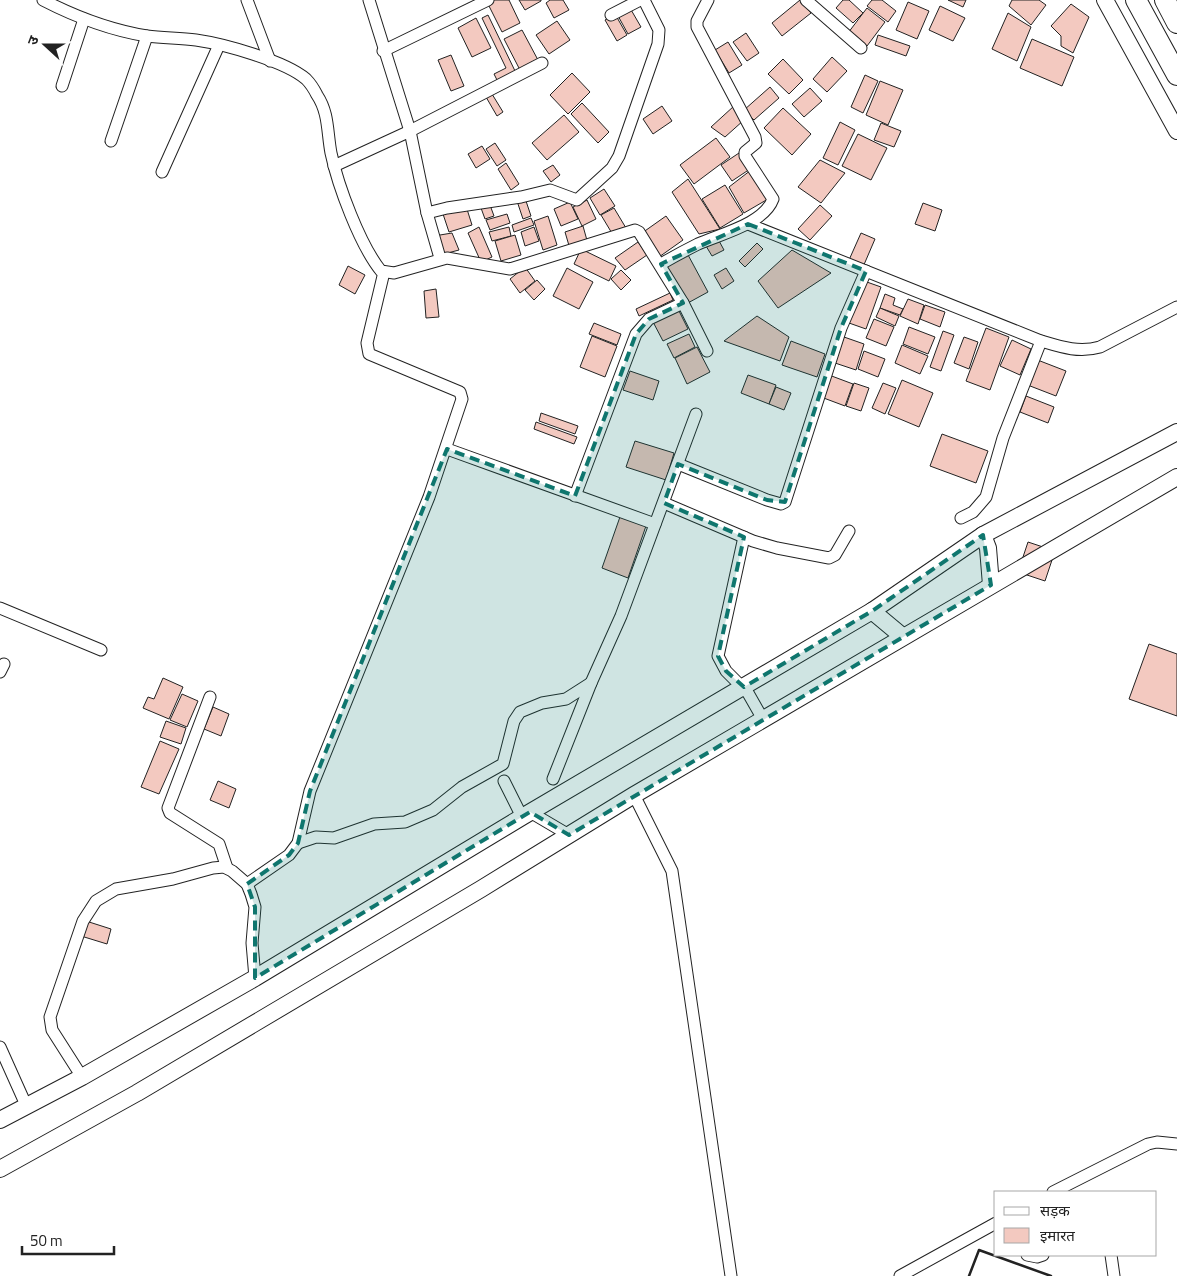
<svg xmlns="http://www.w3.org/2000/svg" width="1177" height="1276" viewBox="0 0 1177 1276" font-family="'Titillium Web','Noto Sans Devanagari',sans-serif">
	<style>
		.building { fill: #f3c9c0; stroke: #222 }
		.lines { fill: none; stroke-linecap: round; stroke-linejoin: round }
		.street-casing { stroke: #222; stroke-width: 13 }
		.secondary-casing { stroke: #222; stroke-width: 18 }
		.highway-casing { stroke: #222; stroke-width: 22 }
		.street { stroke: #fff; stroke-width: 11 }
		.secondary { stroke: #fff; stroke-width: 16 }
		.highway { stroke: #fff; stroke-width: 20 }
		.wall { stroke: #222; stroke-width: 2.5 }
		.marked { fill: #0f766e; fill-opacity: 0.2; stroke: #0f766e; stroke-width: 4; stroke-dasharray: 10 6; stroke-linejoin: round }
	</style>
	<rect width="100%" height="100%" fill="#fff"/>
	<!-- building -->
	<g class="building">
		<path d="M 492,0 L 509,0 L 520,23 L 502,32 L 487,2 Z"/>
		<path d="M 519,0 L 541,0 L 541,1 L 525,10 Z"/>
		<path d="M 550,0 L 563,0 L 569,10 L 554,18 L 546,3 Z"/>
		<path d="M 800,0 L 811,13 L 782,36 L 772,23 Z"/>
		<path d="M 843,0 L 849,0 L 863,13 L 853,23 L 836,8 Z"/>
		<path d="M 872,0 L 882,0 L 896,11 L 888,22 L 867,6 Z"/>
		<path d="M 948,0 L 966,0 L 963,7 Z"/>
		<path d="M 1012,0 L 1039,0 L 1046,5 L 1031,25 L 1009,6 Z"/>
		<path d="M 908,2 L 929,11 L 917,39 L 896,30 Z"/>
		<path d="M 1071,4 L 1089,17 L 1073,53 L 1061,46 L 1061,36 L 1051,26 Z"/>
		<path d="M 940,6 L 965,18 L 953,41 L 929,30 Z"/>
		<path d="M 630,8 L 641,27 L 628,34 L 617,14 Z"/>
		<path d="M 867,8 L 885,22 L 867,46 L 848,33 Z"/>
		<path d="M 1008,13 L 1031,27 L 1017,61 L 992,49 Z"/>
		<path d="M 615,14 L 627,35 L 617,41 L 605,20 Z"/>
		<path d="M 488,15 L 516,73 L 498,82 L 494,74 L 506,68 L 482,18 Z"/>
		<path d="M 476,18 L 491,48 L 472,57 L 458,28 Z"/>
		<path d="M 557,21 L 570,40 L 549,54 L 536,35 Z"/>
		<path d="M 522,30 L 538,60 L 520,70 L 504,39 Z"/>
		<path d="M 746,33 L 759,53 L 747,61 L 733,42 Z"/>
		<path d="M 878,35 L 910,46 L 906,56 L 875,45 Z"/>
		<path d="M 1032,39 L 1074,57 L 1062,86 L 1020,68 Z"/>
		<path d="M 728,42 L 742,65 L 729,73 L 715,50 Z"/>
		<path d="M 451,55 L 464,86 L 451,91 L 438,60 Z"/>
		<path d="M 832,57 L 847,71 L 827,92 L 813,79 Z"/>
		<path d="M 783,59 L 803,80 L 789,94 L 768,74 Z"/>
		<path d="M 572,73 L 590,92 L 568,114 L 550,95 Z"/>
		<path d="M 865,75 L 878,81 L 863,113 L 851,107 Z"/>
		<path d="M 880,81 L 903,90 L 888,125 L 866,115 Z"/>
		<path d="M 770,87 L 779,98 L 754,120 L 744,110 Z"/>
		<path d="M 810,88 L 822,101 L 804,117 L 792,104 Z"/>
		<path d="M 492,94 L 503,112 L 497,116 L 486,97 Z"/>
		<path d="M 582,103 L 609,132 L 598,143 L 571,114 Z"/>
		<path d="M 662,106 L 672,121 L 653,134 L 643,119 Z"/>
		<path d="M 734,106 L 744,120 L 725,137 L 711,127 Z"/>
		<path d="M 783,108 L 811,134 L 792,155 L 764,128 Z"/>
		<path d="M 564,115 L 579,132 L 547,160 L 532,143 Z"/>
		<path d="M 840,122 L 855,130 L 838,165 L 823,158 Z"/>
		<path d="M 881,123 L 901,131 L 894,147 L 874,140 Z"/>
		<path d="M 858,134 L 887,148 L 871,180 L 842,166 Z"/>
		<path d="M 716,138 L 730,157 L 694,184 L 680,165 Z"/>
		<path d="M 495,143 L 506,160 L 497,166 L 486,149 Z"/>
		<path d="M 482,146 L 490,159 L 476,168 L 468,154 Z"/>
		<path d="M 739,153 L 750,169 L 732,181 L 721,165 Z"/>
		<path d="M 820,160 L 845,173 L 821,203 L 798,187 Z"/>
		<path d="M 506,163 L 519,184 L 511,190 L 498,169 Z"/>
		<path d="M 553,165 L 560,175 L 551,182 L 543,171 Z"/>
		<path d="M 751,170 L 768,199 L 744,213 L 729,187 Z"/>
		<path d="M 688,179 L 720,229 L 699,234 L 672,192 Z"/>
		<path d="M 725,185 L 743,214 L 720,228 L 702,199 Z"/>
		<path d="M 604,189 L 615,206 L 600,215 L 590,198 Z"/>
		<path d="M 525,198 L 531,216 L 523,219 L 517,201 Z"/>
		<path d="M 587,200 L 596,219 L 582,226 L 573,207 Z"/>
		<path d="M 570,202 L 578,219 L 561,226 L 554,209 Z"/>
		<path d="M 923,203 L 942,210 L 935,231 L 915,224 Z"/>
		<path d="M 490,205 L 494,216 L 485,219 L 481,208 Z"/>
		<path d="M 820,205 L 832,216 L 810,240 L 798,229 Z"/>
		<path d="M 466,206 L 472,225 L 449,232 L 443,214 Z"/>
		<path d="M 614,208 L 626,228 L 613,235 L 601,215 Z"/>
		<path d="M 507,214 L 510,223 L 490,230 L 486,220 Z"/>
		<path d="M 548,216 L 557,245 L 543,250 L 534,221 Z"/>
		<path d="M 666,216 L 683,240 L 659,257 L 642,233 Z"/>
		<path d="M 531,218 L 534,225 L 514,232 L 512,225 Z"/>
		<path d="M 583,226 L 588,244 L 570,249 L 565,232 Z"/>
		<path d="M 479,227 L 492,257 L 481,262 L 468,233 Z"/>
		<path d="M 509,227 L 511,236 L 492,241 L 489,232 Z"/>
		<path d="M 534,227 L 539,241 L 525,246 L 521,232 Z"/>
		<path d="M 452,233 L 459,250 L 440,255 L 434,236 Z"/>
		<path d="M 861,233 L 875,239 L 863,267 L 849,260 Z"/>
		<path d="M 515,235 L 521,255 L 501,261 L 495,241 Z"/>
		<path d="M 718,239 L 724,250 L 712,256 L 706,246 Z"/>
		<path d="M 638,242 L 647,255 L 625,270 L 615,258 Z"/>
		<path d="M 757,243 L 763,249 L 745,267 L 739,261 Z"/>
		<path d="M 581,249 L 616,266 L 609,281 L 574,264 Z"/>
		<path d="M 792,250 L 831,273 L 778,308 L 758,281 Z"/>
		<path d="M 687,253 L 708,292 L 686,304 L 665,265 Z"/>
		<path d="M 348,266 L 365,275 L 355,294 L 339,285 Z"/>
		<path d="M 525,267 L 535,281 L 520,293 L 510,279 Z"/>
		<path d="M 567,268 L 593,282 L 579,309 L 553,296 Z"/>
		<path d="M 726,268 L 734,281 L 722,289 L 714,275 Z"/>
		<path d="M 621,270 L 631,280 L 621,290 L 611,279 Z"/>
		<path d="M 537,280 L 545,289 L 534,300 L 525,290 Z"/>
		<path d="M 864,281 L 881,287 L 866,329 L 849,323 Z"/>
		<path d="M 436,289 L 439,317 L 426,318 L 424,291 Z"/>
		<path d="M 670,293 L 673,300 L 639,316 L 636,309 Z"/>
		<path d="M 885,294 L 895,298 L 893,305 L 903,309 L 900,315 L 880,308 Z"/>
		<path d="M 908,299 L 924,305 L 918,324 L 900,316 Z"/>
		<path d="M 925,305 L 945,312 L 940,327 L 920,319 Z"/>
		<path d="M 677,307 L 688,329 L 663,341 L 652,320 Z"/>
		<path d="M 880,308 L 899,316 L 895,326 L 876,317 Z"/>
		<path d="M 757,316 L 789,337 L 780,361 L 724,341 Z"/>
		<path d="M 874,319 L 894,327 L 886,346 L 866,338 Z"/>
		<path d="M 594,323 L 621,334 L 617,345 L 589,334 Z"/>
		<path d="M 909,327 L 935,337 L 928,354 L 903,344 Z"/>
		<path d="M 986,328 L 1009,337 L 990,390 L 966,381 Z"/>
		<path d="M 943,331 L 954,335 L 941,371 L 930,367 Z"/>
		<path d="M 689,334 L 695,347 L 674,358 L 667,344 Z"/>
		<path d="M 592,336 L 617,346 L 605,377 L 580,367 Z"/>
		<path d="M 844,337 L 864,344 L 856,370 L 835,363 Z"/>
		<path d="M 964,337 L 978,342 L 969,369 L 954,363 Z"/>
		<path d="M 1012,340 L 1031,349 L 1020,375 L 1000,366 Z"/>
		<path d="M 791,341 L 825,354 L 817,377 L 782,365 Z"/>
		<path d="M 902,345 L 928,356 L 920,374 L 895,363 Z"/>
		<path d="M 697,347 L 710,372 L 687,384 L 675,358 Z"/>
		<path d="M 864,351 L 885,359 L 878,377 L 858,369 Z"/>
		<path d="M 1035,359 L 1066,371 L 1056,396 L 1025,384 Z"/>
		<path d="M 630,371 L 659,381 L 653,400 L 623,390 Z"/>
		<path d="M 748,375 L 776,385 L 769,404 L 741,393 Z"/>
		<path d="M 829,375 L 853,384 L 845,406 L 821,397 Z"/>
		<path d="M 902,380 L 933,393 L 919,427 L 888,414 Z"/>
		<path d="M 854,383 L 869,388 L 861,411 L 846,406 Z"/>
		<path d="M 883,383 L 896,388 L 885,414 L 872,408 Z"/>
		<path d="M 776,387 L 791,393 L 784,410 L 769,404 Z"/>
		<path d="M 1026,396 L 1054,407 L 1048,423 L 1020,412 Z"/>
		<path d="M 541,413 L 578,426 L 575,434 L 539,421 Z"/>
		<path d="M 536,422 L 577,437 L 574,444 L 534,429 Z"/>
		<path d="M 942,434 L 988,451 L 976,483 L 930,466 Z"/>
		<path d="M 635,441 L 674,453 L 666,480 L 626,467 Z"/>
		<path d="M 621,514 L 647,523 L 628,578 L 602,568 Z"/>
		<path d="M 1028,542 L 1055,551 L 1045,581 L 1018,572 Z"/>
		<path d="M 1149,644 L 1177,654 L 1177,716 L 1129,699 Z"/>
		<path d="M 163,678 L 183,687 L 169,719 L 143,708 L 148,697 L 154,699 Z"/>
		<path d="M 182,694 L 198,701 L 187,727 L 170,720 Z"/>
		<path d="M 213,707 L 229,714 L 221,736 L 204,729 Z"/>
		<path d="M 166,721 L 186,728 L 181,744 L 160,737 Z"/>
		<path d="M 160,741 L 179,749 L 159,794 L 141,787 Z"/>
		<path d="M 218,781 L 236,789 L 229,808 L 210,800 Z"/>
		<path d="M 86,921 L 111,929 L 107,944 L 81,936 Z"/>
	</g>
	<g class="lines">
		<!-- street casing -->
		<g class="street-casing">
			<g id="street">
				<path d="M 43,0 C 76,17 110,30 147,36 C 163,38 180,38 196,40 C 224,44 285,61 306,79 C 310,83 314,89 317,95 C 329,113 327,132 331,153 C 338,186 360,245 381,271 L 394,273 L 447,258 L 510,269 L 635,230 L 639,232 L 683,303 L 707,351"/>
				<path d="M 247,0 L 270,61"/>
				<path d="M 369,0 L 410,131 L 427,213 L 440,258"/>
				<path d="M 806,0 L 861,48"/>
				<path d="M 611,15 L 640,0"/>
				<path d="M 383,51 L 488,0"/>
				<path d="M 62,86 L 84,19"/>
				<path d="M 111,141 L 147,36"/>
				<path d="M 334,166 L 410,131 L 542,63"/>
				<path d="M 162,172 L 219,45"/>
				<path d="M 427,213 L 447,208 L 521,197 L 550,190 L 577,200 L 612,168 L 619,156 L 658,44 L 659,30 L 644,0"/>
				<path d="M 748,224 L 1041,341 C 1061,347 1079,353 1100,347 L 1177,307"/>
				<path d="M 661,264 C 673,257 686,250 698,244 C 720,234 764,224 773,199 L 745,156 L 745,152 L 756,143 L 755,137 L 697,27 L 697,21 L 708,0"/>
				<path d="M 447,449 L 655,524"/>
				<path d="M 678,464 L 767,500 L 781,504 L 785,502 L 841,328 L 866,271"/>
				<path d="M 575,496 L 636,334 L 649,319 L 683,303"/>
				<path d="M 664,503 L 753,541 L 777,548 L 829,558 L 835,555 L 849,531"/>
				<path d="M 961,518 L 973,512 L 986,497 L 1003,438 L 1041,341"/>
				<path d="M 744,537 L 718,656 L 726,671 L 748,693 L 764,721"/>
				<path d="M 0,608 L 101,650"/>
				<path d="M 0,672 L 4,664"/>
				<path d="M 210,697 L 168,808 L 170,813 L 219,844 L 227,868"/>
				<path d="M 553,779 L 591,683 L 621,616 L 696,414"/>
				<path d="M 504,781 L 522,817"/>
				<path d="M 634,795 L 672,871 L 731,1276"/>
				<path d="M 530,812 L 569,835"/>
				<path d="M 298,843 L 316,837 L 334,838 L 374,824 L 405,822 L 433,810 L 462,787 L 503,764 L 514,721 L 520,712 L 542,703 L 566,699 L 591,683"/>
				<path d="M 247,884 L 289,855 L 298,843 L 310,791 L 429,497 L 462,399 L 460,392 L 369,354 L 367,343 L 384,272"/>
				<path d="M 0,1047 L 26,1105"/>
				<path d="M 82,1077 L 52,1030 L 50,1017 L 83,921 L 96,901 L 116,889 L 173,879 L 213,868 L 224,867 L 232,871 L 247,884 L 251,894 L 255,907 L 252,943 L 255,978"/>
				<path d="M 1053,1192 L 1148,1144 L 1157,1142 L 1177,1144"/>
				<path d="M 1027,1255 L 1037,1257 L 1043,1255"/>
				<path d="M 1111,1255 L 1114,1276"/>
				<path d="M 900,1276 L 996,1223"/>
			</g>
		</g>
		<!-- secondary casing -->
		<g class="secondary-casing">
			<g id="secondary">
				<path d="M 1105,0 L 1177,131"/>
				<path d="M 983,535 L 988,548 L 991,585"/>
				<path d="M 872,611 L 983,535 L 1177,432"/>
				<path d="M 0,1120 L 82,1077 L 255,978 L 522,817 L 872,611 L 902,636"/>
				<path d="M 0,1169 L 137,1093 L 481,889 L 634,795 L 1177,477"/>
			</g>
		</g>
		<!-- highway casing -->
		<g class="highway-casing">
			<g id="highway">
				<path d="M 1136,0 L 1177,75"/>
				<path d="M 1165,0 L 1177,23"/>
			</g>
		</g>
		<!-- street -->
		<use href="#street" class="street"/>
		<!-- secondary -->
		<use href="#secondary" class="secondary"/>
		<!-- highway -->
		<use href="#highway" class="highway"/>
		<!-- wall -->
		<path class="wall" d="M 969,1276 L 979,1250 L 1051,1276"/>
	</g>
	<!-- marked area -->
	<path class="marked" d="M 748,224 L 866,271 L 841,328 L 785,502 L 767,500 L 678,464 L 664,503 L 744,537 L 718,656 L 726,671 L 744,687 L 872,611 L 983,535 L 991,585 L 569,835 L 530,812 L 255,978 L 255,907 L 247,884 L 289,855 L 298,843 L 310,791 L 447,449 L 575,496 L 636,334 L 649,319 L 683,303 L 661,264 Z"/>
	<!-- legend -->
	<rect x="994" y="1191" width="162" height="65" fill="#ffffff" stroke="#a7a7a7"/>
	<rect x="1004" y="1207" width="25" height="8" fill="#ffffff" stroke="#a7a7a7"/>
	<text x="1040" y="1216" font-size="15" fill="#222222">सड़क</text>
	<rect x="1004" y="1228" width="25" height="15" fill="#f3c9c0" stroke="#a7a7a7"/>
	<text x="1040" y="1241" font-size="15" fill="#222222">इमारत</text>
	<!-- north arrow -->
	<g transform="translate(45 45) rotate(291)" stroke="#ffffff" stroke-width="4" paint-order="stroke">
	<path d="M0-4L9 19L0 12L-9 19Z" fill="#222222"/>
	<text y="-8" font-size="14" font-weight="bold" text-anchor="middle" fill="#222222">उ</text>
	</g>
	<!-- scale -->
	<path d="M22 1246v8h92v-8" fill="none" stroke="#222222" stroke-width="2.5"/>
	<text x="30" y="1246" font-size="15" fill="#222222" stroke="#ffffff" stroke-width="4" paint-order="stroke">50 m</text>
</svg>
